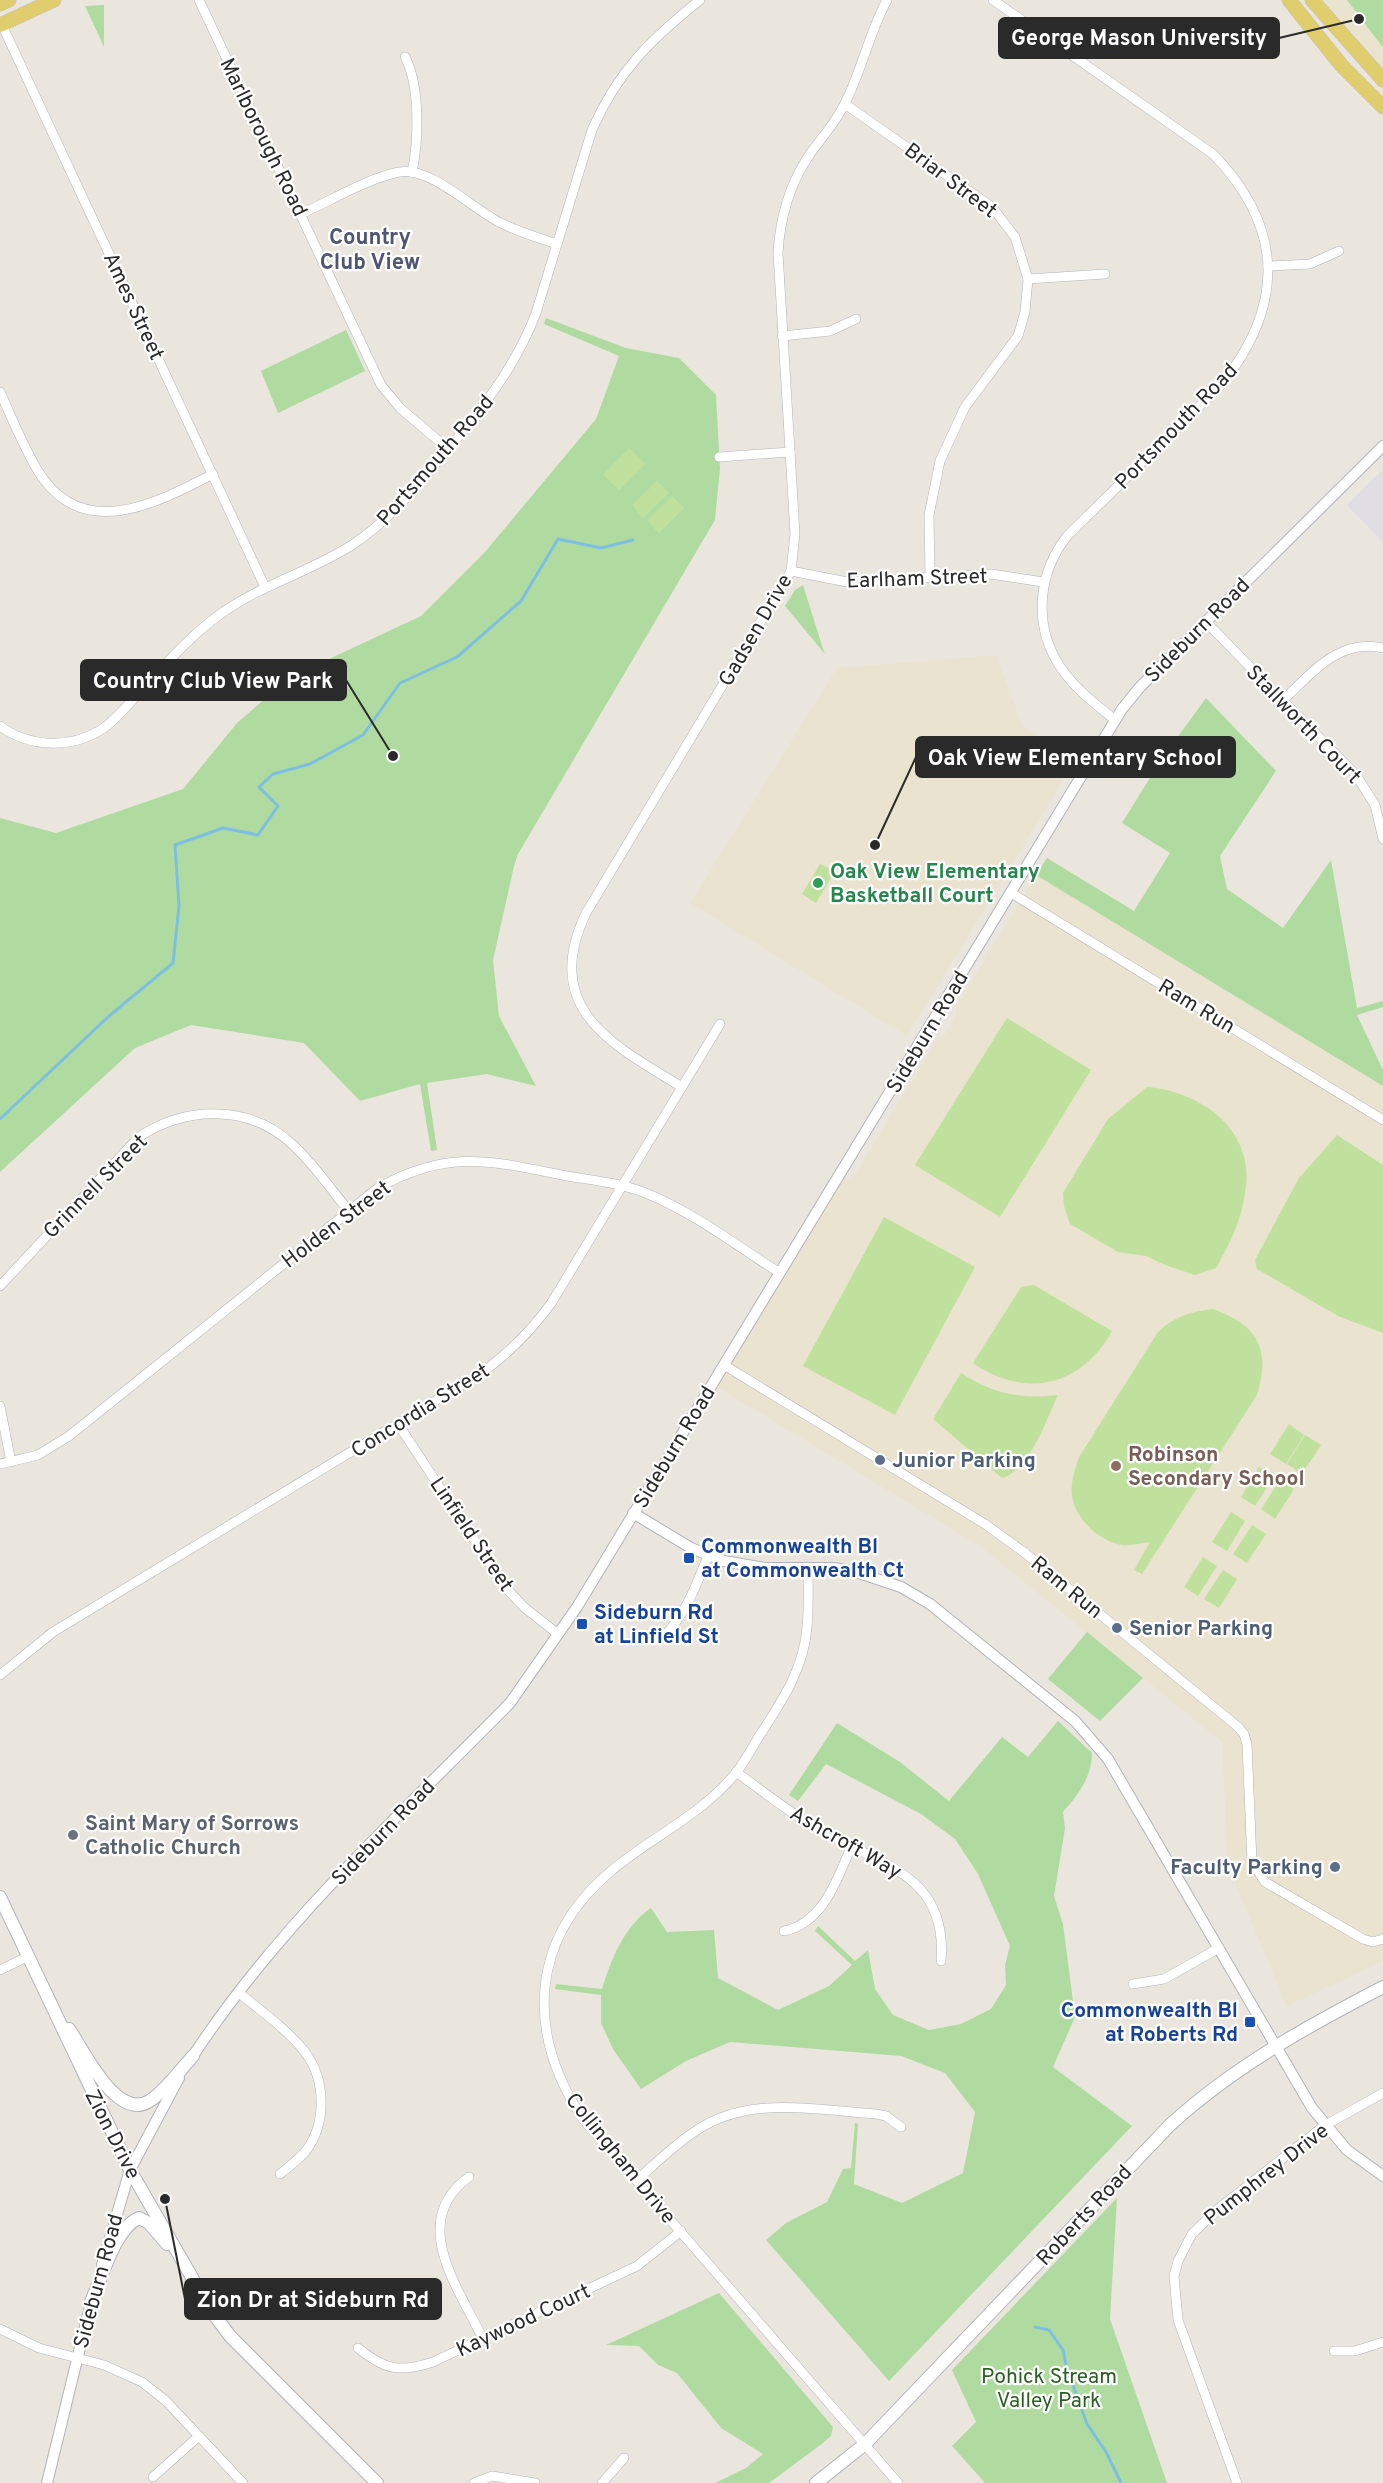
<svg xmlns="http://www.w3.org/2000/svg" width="1383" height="2483" viewBox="0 0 1383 2483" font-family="Overpass,sans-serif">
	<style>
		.industrial { fill: #e0dde4 }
		.education { fill: #eae3cf }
		.green { fill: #b0dba0 }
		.pitch { fill: #c0e19d }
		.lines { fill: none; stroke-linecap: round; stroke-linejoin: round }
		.stream { stroke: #7dbfe0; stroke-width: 3 }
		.minor-casing { stroke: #b1b3bc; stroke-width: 10 }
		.tertiary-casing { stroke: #b1b3bc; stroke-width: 12 }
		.secondary-casing { stroke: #b1b3bc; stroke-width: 14 }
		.primary-casing { stroke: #c3c3c3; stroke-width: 15 }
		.minor { stroke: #fff; stroke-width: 9 }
		.tertiary { stroke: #fff; stroke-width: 10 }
		.secondary { stroke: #fff; stroke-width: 12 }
		.primary { stroke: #e0cd6d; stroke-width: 14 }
		.leisure-dot { fill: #2e9e5b; stroke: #fff; stroke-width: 2 }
		.service-dot { fill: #5c6f8a; stroke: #fff; stroke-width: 2 }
		.education-dot { fill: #8d6e63; stroke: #fff; stroke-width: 2 }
		.transit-dot { fill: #1a4fb4; stroke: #fff; stroke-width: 2 }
		.worship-dot { fill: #6b7280; stroke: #fff; stroke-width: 2 }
		.labels { text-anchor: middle; stroke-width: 4.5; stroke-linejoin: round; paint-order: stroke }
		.street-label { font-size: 21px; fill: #2a2a2a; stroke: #fff }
		.leisure-label { font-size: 21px; font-weight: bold; fill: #27864d; stroke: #fff; text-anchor: start }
		.education-label { font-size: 21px; font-weight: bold; fill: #785e54; stroke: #fff; text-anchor: start }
		.service-label { font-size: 21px; font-weight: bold; fill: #4e5e75; stroke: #fff; text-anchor: start }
		.transit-label { font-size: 21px; font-weight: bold; fill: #164399; stroke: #fff; text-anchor: start }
		.worship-label { font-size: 21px; font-weight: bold; fill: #5b616d; stroke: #fff; text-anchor: start }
		.park-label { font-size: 21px; fill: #2b5e22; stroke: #fff }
		.neighbourhood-label { font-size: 22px; font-weight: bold; fill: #505475; stroke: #fff }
		.leader { fill: none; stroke: #2a2a2a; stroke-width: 2 }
		.callout-dot { fill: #2a2a2a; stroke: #fff; stroke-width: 2 }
		.callout { fill: #2a2a2a; stroke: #2a2a2a; stroke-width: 2 }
		.callout-label { font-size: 22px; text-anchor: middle; font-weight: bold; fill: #fff }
	</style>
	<rect width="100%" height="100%" fill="#eae6de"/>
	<!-- industrial -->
	<path class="industrial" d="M 1383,469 L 1383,542 L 1347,505 Z"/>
	<!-- education -->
	<g class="education">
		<path d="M 1319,0 L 1383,0 L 1383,72 Z"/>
		<path d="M 996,655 L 1023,727 L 1075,761 L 907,1036 L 690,903 L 837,668 Z"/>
		<path d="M 1036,875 L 1383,1086 L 1383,1961 L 1287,2006 L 1228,1866 L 1222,1742 L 980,1546 L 717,1387 L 844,1177 L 851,1181 L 936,1041 L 942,1039 L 956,1017 L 956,1007 Z"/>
	</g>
	<!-- green -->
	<g class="green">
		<path d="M 1347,0 L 1383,0 L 1383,47 L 1381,45 Z"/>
		<path d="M 104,5 L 104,47 L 85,6 Z"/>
		<path d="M 546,318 L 626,348 L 679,358 L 716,395 L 720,468 L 715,520 L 518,854 L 514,866 L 493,960 L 499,1016 L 536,1086 L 487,1074 L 427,1083 L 437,1150 L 431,1151 L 420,1084 L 360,1101 L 304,1043 L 191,1025 L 135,1048 L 0,1172 L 0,818 L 56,833 L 183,789 L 237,723 L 276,689 L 312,667 L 421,616 L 485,552 L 596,419 L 619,356 L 544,324 Z"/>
		<path d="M 346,330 L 365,371 L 278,413 L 261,371 Z"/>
		<path d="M 803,585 L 823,649 L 825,654 L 785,606 L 795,590 Z"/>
		<path d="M 1206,698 L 1276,771 L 1220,856 L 1227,889 L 1283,928 L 1331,860 L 1357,1008 L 1383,1001 L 1383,1007 L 1357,1015 L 1383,1070 L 1383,1086 L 1036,875 L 1047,858 L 1134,911 L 1170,853 L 1122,823 L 1161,760 Z"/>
		<path d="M 1087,1632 L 1143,1678 L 1100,1721 L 1048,1679 Z"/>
		<path d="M 1058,1721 L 1092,1753 C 1092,1777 1078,1795 1063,1812 L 1065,1828 L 1054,1896 L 1063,1924 L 1075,2017 L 1053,2067 L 1132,2126 L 889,2381 L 766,2240 L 786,2223 L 827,2202 L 843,2169 L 851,2168 L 855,2123 L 858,2124 L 854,2184 L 902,2203 L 963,2173 L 975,2112 L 945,2073 L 901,2056 L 730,2042 L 686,2061 L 641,2089 L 613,2049 L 601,2023 L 601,1995 L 555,1989 L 556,1984 L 602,1989 C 611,1960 624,1926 651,1908 L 667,1932 L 714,1930 L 718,1978 L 778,2010 L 829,1986 L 852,1965 L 815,1931 L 818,1926 L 855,1961 L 868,1950 L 875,1989 L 893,2015 L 929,2030 L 961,2024 L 991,2009 L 1006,1985 L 1005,1965 L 1010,1946 L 978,1874 L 955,1839 L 921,1814 L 826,1764 L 798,1801 L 789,1795 L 837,1723 L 900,1762 L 949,1801 L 1002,1737 L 1028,1757 Z"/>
		<path d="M 1117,2198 L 1110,2319 L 1167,2483 L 985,2483 L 952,2446 L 976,2422 L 952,2370 Z"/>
		<path d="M 719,2293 L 833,2427 L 831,2436 L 823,2443 L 769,2483 L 715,2483 L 746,2468 L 763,2454 L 721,2428 L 677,2373 L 658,2365 L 639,2346 L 606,2345 Z"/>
	</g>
	<!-- pitch -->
	<g class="pitch">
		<path d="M 629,448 L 646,464 L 619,490 L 603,475 Z"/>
		<path d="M 657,481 L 669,493 L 643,518 L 632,505 Z"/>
		<path d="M 672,496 L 684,508 L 659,533 L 647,521 Z"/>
		<path d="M 820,864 L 835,871 L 816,903 L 802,894 Z"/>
		<path d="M 1007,1018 L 1091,1070 L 1000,1217 L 915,1165 Z"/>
		<path d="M 1147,1087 C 1199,1091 1253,1128 1246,1186 C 1243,1217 1231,1242 1216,1268 L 1195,1275 L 1165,1265 L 1146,1256 L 1118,1252 L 1070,1224 L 1064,1206 L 1063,1193 L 1108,1119 Z"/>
		<path d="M 1337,1135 L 1383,1165 L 1383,1333 L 1338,1316 L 1257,1269 L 1255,1260 L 1299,1178 Z"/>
		<path d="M 884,1217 L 975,1267 L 895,1415 L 803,1366 Z"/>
		<path d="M 1034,1285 L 1112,1331 C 1081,1387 1025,1399 973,1363 L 1021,1287 Z"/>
		<path d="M 1213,1309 C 1258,1325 1271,1349 1257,1395 L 1142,1574 L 1134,1570 L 1150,1542 C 1142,1543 1130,1546 1122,1545 C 1112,1544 1099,1536 1092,1530 C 1067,1506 1068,1488 1079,1457 L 1158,1332 C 1175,1316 1190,1312 1213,1309 Z"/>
		<path d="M 961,1373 C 993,1394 1020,1399 1058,1395 C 1046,1420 1030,1470 1002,1478 L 933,1419 Z"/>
		<path d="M 1289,1424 L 1304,1435 L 1286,1464 L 1270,1454 Z"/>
		<path d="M 1305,1435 L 1321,1445 L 1302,1474 L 1287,1464 Z"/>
		<path d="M 1259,1467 L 1274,1476 L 1255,1506 L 1241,1497 Z"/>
		<path d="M 1280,1480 L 1294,1489 L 1275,1519 L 1261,1509 Z"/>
		<path d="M 1231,1512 L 1245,1521 L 1227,1551 L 1212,1542 Z"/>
		<path d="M 1252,1525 L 1266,1534 L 1247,1563 L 1233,1554 Z"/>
		<path d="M 1203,1557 L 1217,1566 L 1198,1596 L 1184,1587 Z"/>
		<path d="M 1223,1570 L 1237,1579 L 1219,1608 L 1204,1599 Z"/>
	</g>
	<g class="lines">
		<!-- stream -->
		<g class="stream">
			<path d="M 0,1119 L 108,1017 L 173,963 L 179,906 L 175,845 L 223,828 L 258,835 L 278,806 L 259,787 L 273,774 L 310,764 L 363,735 L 400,683 L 457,657 L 521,601 L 558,539 L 601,548 L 633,540"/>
			<path d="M 1035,2327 L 1049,2330 L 1063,2350 L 1067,2369 L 1087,2424 L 1106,2452 L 1121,2483"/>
		</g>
		<!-- minor casing -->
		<g class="minor-casing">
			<g id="minor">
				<path d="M 199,0 L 381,385 L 400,408 L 448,449"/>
				<path d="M 993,0 L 1213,154 C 1284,227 1285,305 1222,384 L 1068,535 C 1038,572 1033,624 1059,665 C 1073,687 1095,704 1115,720"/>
				<path d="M 2,25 L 265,587"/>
				<path d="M 405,57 C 420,85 419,140 412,172"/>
				<path d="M 845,104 L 992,207 L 1015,237 L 1028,279 L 1025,312 L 1018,336 L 965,407 L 940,461 L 929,515 L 930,577"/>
				<path d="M 301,214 C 332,200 366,179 399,172 C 430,166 474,210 501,223 C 519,232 538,238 557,244"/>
				<path d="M 1268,266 L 1310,264 L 1339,251"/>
				<path d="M 1028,279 L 1105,274"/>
				<path d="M 782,336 L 830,331 L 856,319"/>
				<path d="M 0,392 C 12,418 23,446 38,471 C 82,543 157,503 213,474"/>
				<path d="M 719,457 L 790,452"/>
				<path d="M 791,571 L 847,582 L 991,574 L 1043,582"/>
				<path d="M 1205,621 L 1356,775 L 1375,805 L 1383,839"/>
				<path d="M 1283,700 C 1312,673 1339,638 1383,648"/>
				<path d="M 0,726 C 29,747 68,749 99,731 C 114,722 126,707 138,694 C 164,666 189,637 219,615 C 260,585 310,572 352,545 C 387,522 413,491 439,460 C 478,414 515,369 536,313 L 592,130 C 618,71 650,40 700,0"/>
				<path d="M 1011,893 L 1383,1120"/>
				<path d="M 682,1087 C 611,1044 541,1009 586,913 L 791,571 L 795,534 L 778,253 C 780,218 789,186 808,157 C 820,139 836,123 845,103 C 862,70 869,33 887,0"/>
				<path d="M 0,1286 L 139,1137 C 186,1106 249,1104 292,1144 C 313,1163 330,1188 348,1210"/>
				<path d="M 724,1365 L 985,1524 L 1025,1553 L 1237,1726 L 1244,1734 L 1247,1744 L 1252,1862 L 1265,1882 L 1363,1939 L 1373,1942 L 1383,1939"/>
				<path d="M 0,1406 L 11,1462"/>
				<path d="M 398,1424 L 506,1588 L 525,1608 L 558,1634"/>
				<path d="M 0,1464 L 38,1455 L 69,1436 L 378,1188 C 449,1148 491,1161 567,1176 C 591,1180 620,1183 643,1192 C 690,1210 737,1246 780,1273"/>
				<path d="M 808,1568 C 808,1588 809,1608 807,1627 C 804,1670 780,1704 758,1738 C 751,1750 744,1763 736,1773 C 700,1816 653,1836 611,1871 C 529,1940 526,2033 583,2119 L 898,2483"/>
				<path d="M 665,1635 C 687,1612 696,1585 708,1556"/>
				<path d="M 0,1675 L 53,1632 L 483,1372 C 510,1352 532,1330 552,1302 L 720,1024"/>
				<path d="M 736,1772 C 764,1792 791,1814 820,1830 C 880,1865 948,1874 941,1961"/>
				<path d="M 784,1931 C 823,1923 837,1880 851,1847"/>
				<path d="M 0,1970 L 29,1956"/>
				<path d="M 1133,1984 L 1164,1979 L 1219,1948"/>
				<path d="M 239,1993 C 261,2011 287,2029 305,2052 C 326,2080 327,2124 305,2152 C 298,2160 289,2167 280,2174"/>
				<path d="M 469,2177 C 408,2221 458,2287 483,2339"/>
				<path d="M 637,2180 C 656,2163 675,2144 697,2130 C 749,2095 817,2110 876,2114 L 886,2116 L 901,2127"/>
				<path d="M 0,2329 L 39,2348 L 104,2365 L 142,2382 L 166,2401 L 243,2483"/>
				<path d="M 358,2348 C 385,2370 400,2373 433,2362 L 637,2266 L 681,2231"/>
				<path d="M 1334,2351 L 1355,2351 L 1383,2342"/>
				<path d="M 153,2477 L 199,2436"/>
				<path d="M 474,2483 L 492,2476 L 535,2483"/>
				<path d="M 602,2483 L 624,2458"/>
				<path d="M 1237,2483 L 1178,2320 L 1174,2276 L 1178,2261 L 1192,2234 L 1218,2209 L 1324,2126 L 1383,2093"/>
			</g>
		</g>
		<!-- tertiary casing -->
		<g class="tertiary-casing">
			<g id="tertiary">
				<path d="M 633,1513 L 691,1548 L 724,1561 L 765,1568 L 834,1568 L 856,1572 L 901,1587 L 930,1604 L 1075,1721 L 1108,1759 L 1312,2108 L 1347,2150 L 1383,2176"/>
				<path d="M 189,2062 C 276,1927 398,1817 510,1703 L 577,1607 L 1122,709 L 1140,687 L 1383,446"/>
				<path d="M 102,2265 L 130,2170 L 179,2078"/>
				<path d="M 47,2483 L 93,2294"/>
			</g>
		</g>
		<!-- secondary casing -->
		<g class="secondary-casing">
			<g id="secondary">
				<path d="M 0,1897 L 130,2170 L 212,2312 L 230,2336 L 377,2483"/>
				<path d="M 69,2029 C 84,2051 118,2124 151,2100 C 167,2089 180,2070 193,2056"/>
				<path d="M 91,2302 C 102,2278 115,2228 139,2218 L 149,2223 L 167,2244"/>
				<path d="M 816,2483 L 865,2444 L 1170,2125 C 1233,2067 1308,2026 1383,1987"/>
			</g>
		</g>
		<!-- primary casing -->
		<g class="primary-casing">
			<g id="primary">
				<path d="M 1289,0 L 1342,66 L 1383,107"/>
				<path d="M 1312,0 L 1383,80"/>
				<path d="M 0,4 L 9,0"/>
				<path d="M 0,25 L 54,0"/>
			</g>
		</g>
		<!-- minor -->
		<use href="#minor" class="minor"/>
		<!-- tertiary -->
		<use href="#tertiary" class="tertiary"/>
		<!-- secondary -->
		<use href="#secondary" class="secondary"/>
		<!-- primary -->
		<use href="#primary" class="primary"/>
	</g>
	<!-- markers -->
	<circle class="leisure-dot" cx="818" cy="883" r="6"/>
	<g class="service-dot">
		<circle cx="880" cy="1460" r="6"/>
		<circle cx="1117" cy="1628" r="6"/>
		<circle cx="1335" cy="1867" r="6"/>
	</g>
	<circle class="education-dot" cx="1116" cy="1466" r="6"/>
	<g class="transit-dot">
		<rect x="683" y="1552" width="12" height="12" rx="3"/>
		<rect x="576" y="1618" width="12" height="12" rx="3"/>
		<rect x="1244" y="2016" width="12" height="12" rx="3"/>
	</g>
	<circle class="worship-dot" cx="73" cy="1835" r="6"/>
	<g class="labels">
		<!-- street labels -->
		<g class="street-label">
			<text transform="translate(264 137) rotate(64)" y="7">Marlborough Road</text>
			<text transform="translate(951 180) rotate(37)" y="7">Briar Street</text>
			<text transform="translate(134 306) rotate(65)" y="7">Ames Street</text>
			<text transform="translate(1176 426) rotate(-46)" y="7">Portsmouth Road</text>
			<text transform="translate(435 460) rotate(-49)" y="7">Portsmouth Road</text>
			<text transform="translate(917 578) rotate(-2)" y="7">Earlham Street</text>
			<text transform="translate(755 630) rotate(-60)" y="7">Gadsen Drive</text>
			<text transform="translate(1197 630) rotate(-45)" y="7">Sideburn Road</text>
			<text transform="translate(1304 724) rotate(46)" y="7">Stallworth Court</text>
			<text transform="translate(1197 1006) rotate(31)" y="7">Ram Run</text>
			<text transform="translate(927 1032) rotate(-59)" y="7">Sideburn Road</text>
			<text transform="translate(95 1186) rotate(-45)" y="7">Grinnell Street</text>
			<text transform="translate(336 1224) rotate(-37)" y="7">Holden Street</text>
			<text transform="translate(420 1410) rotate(-32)" y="7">Concordia Street</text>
			<text transform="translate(674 1447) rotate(-59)" y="7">Sideburn Road</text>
			<text transform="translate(472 1534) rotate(56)" y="7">Linfield Street</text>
			<text transform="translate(1067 1587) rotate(39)" y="7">Ram Run</text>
			<text transform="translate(383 1832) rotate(-46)" y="7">Sideburn Road</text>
			<text transform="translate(846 1842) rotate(30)" y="7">Ashcroft Way</text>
			<text transform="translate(113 2134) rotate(63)" y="7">Zion Drive</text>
			<text transform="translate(621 2158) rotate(51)" y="7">Collingham Drive</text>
			<text transform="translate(1266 2174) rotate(-38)" y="7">Pumphrey Drive</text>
			<text transform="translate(1084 2215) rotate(-47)" y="7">Roberts Road</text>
			<text transform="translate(98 2281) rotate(-75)" y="7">Sideburn Road</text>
			<text transform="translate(523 2320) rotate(-25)" y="7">Kaywood Court</text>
		</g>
		<!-- leisure labels -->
		<g class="leisure-label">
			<text x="830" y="878">Oak View Elementary<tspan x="830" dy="24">Basketball Court</tspan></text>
		</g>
		<!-- education labels -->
		<g class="education-label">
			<text x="1128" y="1461">Robinson<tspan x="1128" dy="24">Secondary School</tspan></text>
		</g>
		<!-- service labels -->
		<g class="service-label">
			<text x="892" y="1467">Junior Parking</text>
			<text x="1129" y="1635">Senior Parking</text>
			<text x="1323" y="1874" text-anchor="end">Faculty Parking</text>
		</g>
		<!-- transit labels -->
		<g class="transit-label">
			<text x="701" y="1553">Commonwealth Bl<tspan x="701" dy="24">at Commonwealth Ct</tspan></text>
			<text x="594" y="1619">Sideburn Rd<tspan x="594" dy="24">at Linfield St</tspan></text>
			<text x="1238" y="2017" text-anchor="end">Commonwealth Bl<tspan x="1238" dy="24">at Roberts Rd</tspan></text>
		</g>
		<!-- worship labels -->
		<g class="worship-label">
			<text x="85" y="1830">Saint Mary of Sorrows<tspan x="85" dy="24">Catholic Church</tspan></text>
		</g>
		<!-- park labels -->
		<g class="park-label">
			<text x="1049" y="2383">Pohick Stream<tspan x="1049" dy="24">Valley Park</tspan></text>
		</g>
		<!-- neighbourhood labels -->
		<g class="neighbourhood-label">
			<text x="370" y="244">Country<tspan x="370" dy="25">Club View</tspan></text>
		</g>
	</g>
	<!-- callouts -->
	<path class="leader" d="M1359 19L1279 38M393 756L346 680M875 845L916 757M165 2199L185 2299"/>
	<g class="callout-dot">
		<circle cx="1359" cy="19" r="6"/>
		<circle cx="393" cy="756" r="6"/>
		<circle cx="875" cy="845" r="6"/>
		<circle cx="165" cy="2199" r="6"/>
	</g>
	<g class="callout">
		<rect x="999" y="18" width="280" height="40" rx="6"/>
		<rect x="81" y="660" width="265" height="40" rx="6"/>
		<rect x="916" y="737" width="319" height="40" rx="6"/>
		<rect x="185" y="2279" width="256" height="40" rx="6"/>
	</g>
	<g class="callout-label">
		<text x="1139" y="45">George Mason University</text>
		<text x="213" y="688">Country Club View Park</text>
		<text x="1075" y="765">Oak View Elementary School</text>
		<text x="313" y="2307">Zion Dr at Sideburn Rd</text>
	</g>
</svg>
